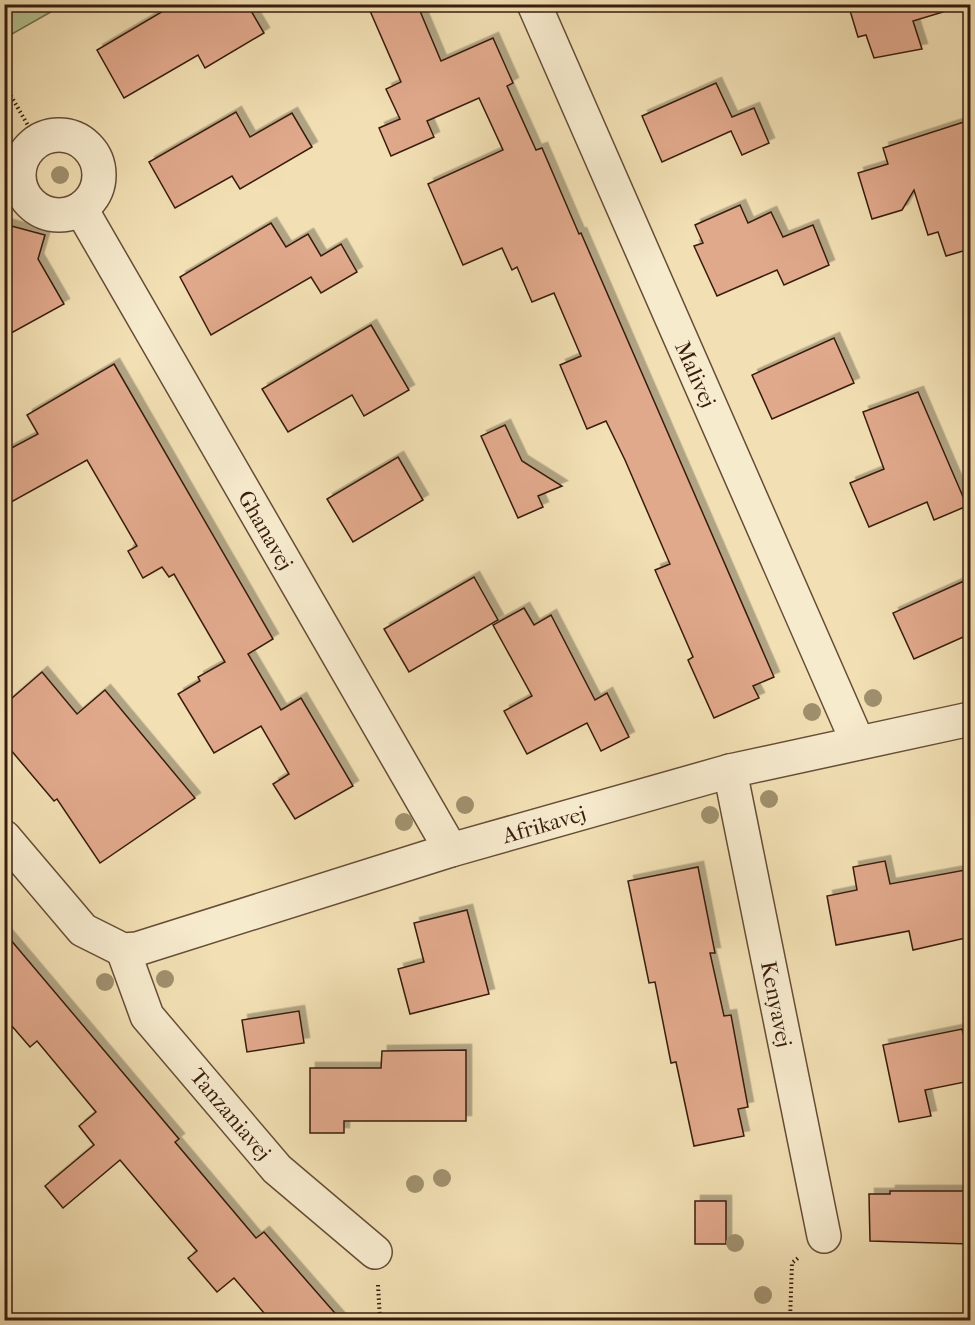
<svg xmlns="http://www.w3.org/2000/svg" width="975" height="1325" viewBox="0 0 975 1325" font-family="'IM FELL French Canon',serif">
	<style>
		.green { fill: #b4c391; stroke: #76704e; stroke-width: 1.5 }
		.building { fill: #e1a98c; stroke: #381c0c; stroke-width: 1.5; filter: url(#shadow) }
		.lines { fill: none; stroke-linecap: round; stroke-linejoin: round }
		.minor-casing { stroke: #664d36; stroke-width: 36 }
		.path { stroke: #381c0c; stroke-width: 4; stroke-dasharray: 1.5 3; stroke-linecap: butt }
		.minor { stroke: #f7ebce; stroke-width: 33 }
		.tree { fill: #a0906e }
		.labels { text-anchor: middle; stroke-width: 6; stroke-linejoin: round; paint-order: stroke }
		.street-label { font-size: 22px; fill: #381c0c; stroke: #f7ebce }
	</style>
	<defs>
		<filter id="shadow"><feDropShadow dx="5.5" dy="-5.5" stdDeviation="0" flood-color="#0004"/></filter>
	</defs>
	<rect width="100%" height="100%" fill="#f2e0b4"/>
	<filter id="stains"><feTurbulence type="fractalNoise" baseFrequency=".00333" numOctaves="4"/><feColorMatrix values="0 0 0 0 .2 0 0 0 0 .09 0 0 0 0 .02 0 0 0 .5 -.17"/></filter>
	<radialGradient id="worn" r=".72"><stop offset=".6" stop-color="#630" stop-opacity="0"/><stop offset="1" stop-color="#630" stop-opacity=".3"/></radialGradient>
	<!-- green -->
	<path class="green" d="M 5,4 L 63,4 L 63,5 L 5,38 Z"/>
	<!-- building -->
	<g class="building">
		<path d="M 175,4 L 247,4 L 264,33 L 205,68 L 198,55 L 124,98 L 97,50 Z"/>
		<path d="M 367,4 L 417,4 L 441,61 L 493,38 L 513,83 L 507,86 L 536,150 L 542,148 L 579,234 L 581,233 L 774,677 L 753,686 L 759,698 L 714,718 L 688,660 L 693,657 L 655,570 L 670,564 L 625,460 L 606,421 L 587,429 L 560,365 L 581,356 L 554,293 L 532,302 L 517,267 L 512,270 L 502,248 L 463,265 L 428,184 L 503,150 L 479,98 L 427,121 L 434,137 L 391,156 L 379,128 L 400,119 L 386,89 L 401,82 Z"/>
		<path d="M 848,4 L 942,4 L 943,12 L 913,21 L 922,49 L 874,58 L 866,35 L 858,37 Z"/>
		<path d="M 716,83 L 732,117 L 754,108 L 769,143 L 742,155 L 731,131 L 662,162 L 642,116 Z"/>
		<path d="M 236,112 L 250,137 L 292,113 L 312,147 L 240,189 L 232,176 L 175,208 L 149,162 Z"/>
		<path d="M 970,120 L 970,249 L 946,256 L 938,232 L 928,235 L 914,190 L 902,210 L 872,219 L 858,173 L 888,164 L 883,148 Z"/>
		<path d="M 740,205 L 748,223 L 771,212 L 783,237 L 813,225 L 829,265 L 784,285 L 777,270 L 717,296 L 694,246 L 703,243 L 695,225 Z"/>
		<path d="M 271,223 L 286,247 L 308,234 L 321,256 L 341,244 L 357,272 L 321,293 L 311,277 L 211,335 L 180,277 Z"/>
		<path d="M 4,224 L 45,235 L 38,259 L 64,304 L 4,337 Z"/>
		<path d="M 371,325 L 409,390 L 364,416 L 352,395 L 288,432 L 262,389 Z"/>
		<path d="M 834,338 L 854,383 L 772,419 L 752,375 Z"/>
		<path d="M 114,364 L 273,639 L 248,654 L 281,710 L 301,698 L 353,786 L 295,819 L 273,784 L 289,774 L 261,726 L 214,753 L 178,694 L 200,681 L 198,677 L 225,662 L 174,574 L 169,577 L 162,567 L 143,578 L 128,551 L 137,546 L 87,460 L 4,506 L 4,452 L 38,434 L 27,415 Z"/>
		<path d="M 918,392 L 967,506 L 934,520 L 927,502 L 869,527 L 850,483 L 884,469 L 863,412 Z"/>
		<path d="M 505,425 L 522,461 L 562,486 L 538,496 L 543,507 L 518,518 L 481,436 Z"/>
		<path d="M 398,457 L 423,500 L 353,542 L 327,499 Z"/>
		<path d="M 474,577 L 498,620 L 409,672 L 384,629 Z"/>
		<path d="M 964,581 L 964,583 L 970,581 L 970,634 L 914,659 L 893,613 Z"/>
		<path d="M 524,608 L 534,625 L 551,615 L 595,700 L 607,693 L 629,737 L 601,751 L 587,723 L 527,754 L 504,711 L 532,696 L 493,625 Z"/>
		<path d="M 42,672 L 77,714 L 105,690 L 195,798 L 100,863 L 57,799 L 54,801 L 4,742 L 4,705 Z"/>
		<path d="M 885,861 L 890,884 L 965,870 L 970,895 L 970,937 L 913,950 L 909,931 L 836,945 L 827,896 L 857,890 L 853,867 Z"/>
		<path d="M 698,867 L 715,953 L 710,953 L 724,1016 L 731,1015 L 748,1107 L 738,1109 L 744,1136 L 694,1146 L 676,1062 L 671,1063 L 655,982 L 649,983 L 628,881 Z"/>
		<path d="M 467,910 L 489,994 L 410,1014 L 398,969 L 424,962 L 414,923 Z"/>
		<path d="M 4,932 L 179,1139 L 175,1142 L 256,1238 L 264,1232 L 341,1320 L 270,1320 L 234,1278 L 217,1292 L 188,1258 L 197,1251 L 120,1160 L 63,1208 L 45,1186 L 94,1145 L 79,1126 L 96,1112 L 37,1041 L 30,1047 L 4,1017 Z"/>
		<path d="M 299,1011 L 304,1043 L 247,1052 L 242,1020 Z"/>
		<path d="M 962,1029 L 965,1040 L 970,1039 L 970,1081 L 925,1090 L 931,1116 L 899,1122 L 883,1045 Z"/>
		<path d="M 466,1050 L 466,1121 L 344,1121 L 344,1133 L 310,1133 L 310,1068 L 381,1068 L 382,1051 Z"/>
		<path d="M 890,1191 L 970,1191 L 970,1244 L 870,1241 L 869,1194 L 890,1194 Z"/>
		<rect x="695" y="1201" width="31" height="43"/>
	</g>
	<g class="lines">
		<!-- minor casing -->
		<g class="minor-casing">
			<g id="minor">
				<path d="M 534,4 L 858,743"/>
				<circle cx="59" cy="175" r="40"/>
				<path d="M 81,209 L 451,850"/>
				<path d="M 730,771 L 824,1236"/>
				<path d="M 4,837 L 83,930 L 123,950 L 137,949 L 451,850 L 730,771 L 970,719"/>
				<path d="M 123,950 L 147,1016 L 277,1169 L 375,1252"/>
			</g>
		</g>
		<!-- path -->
		<g class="path">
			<path d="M 4,84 L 37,141"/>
			<path d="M 378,1285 L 380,1320"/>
			<path d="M 790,1320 L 792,1263 L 798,1258"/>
		</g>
		<!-- minor -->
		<use href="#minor" class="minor"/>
	</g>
	<!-- trees -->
	<g class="tree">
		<circle cx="60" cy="175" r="9"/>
		<circle cx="873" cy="698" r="9"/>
		<circle cx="812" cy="712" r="9"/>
		<circle cx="769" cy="799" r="9"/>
		<circle cx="465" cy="805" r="9"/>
		<circle cx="710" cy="815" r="9"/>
		<circle cx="404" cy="822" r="9"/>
		<circle cx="165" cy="979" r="9"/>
		<circle cx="105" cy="982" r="9"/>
		<circle cx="442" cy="1178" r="9"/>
		<circle cx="415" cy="1184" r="9"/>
		<circle cx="735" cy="1243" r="9"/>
		<circle cx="763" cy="1295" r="9"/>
	</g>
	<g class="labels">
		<!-- street labels -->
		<g class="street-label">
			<text transform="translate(696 374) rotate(66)" y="8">Malivej</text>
			<text transform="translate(266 530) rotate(60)" y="8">Ghanavej</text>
			<text transform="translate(544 824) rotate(-16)" y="8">Afrikavej</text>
			<text transform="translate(777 1004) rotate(79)" y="8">Kenyavej</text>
			<text transform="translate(231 1114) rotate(50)" y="8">Tanzaniavej</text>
		</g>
	</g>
	<!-- margin -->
	<rect width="975" height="1325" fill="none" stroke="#f2e0b4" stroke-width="24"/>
	<rect x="6" y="6" width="963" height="1313" fill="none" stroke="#381c0c" stroke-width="3"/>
	<rect x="12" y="12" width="951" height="1301" fill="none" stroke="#381c0c" stroke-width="1.5"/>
	<rect width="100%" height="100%" filter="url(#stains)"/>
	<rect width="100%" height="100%" fill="url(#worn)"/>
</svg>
